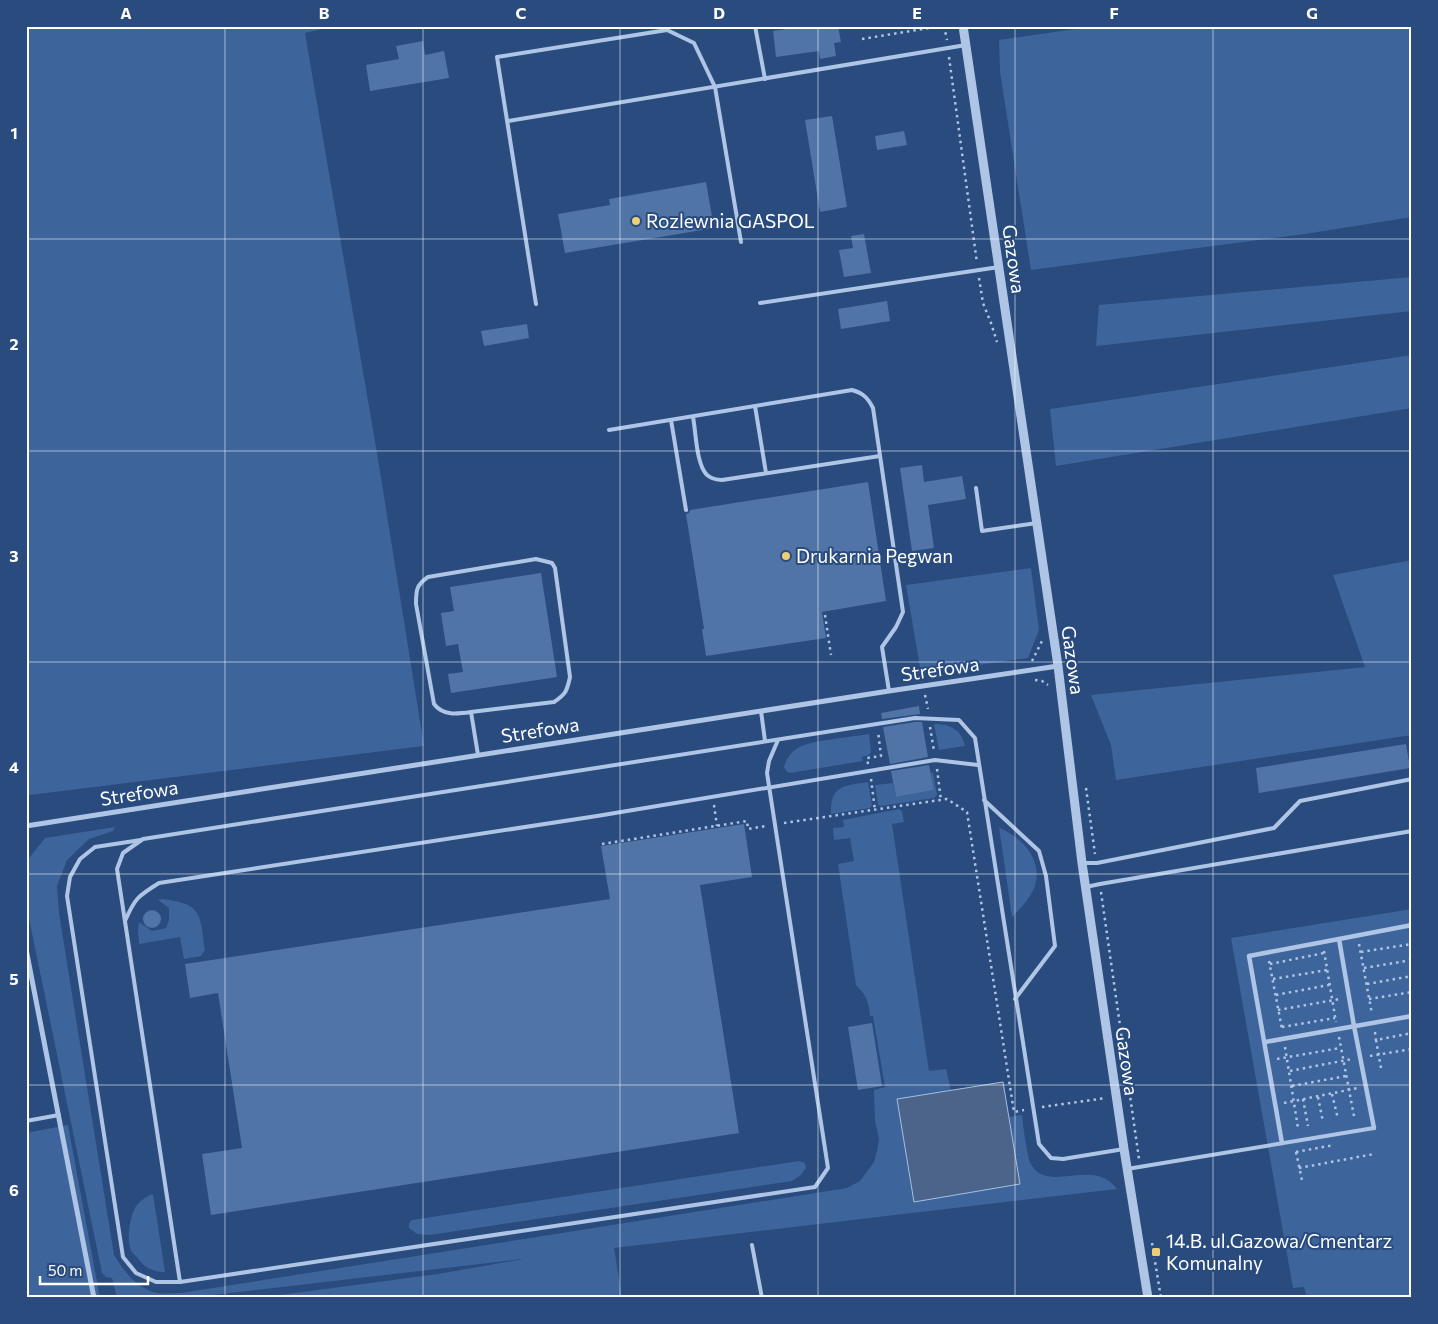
<svg xmlns="http://www.w3.org/2000/svg" width="1438" height="1324" viewBox="0 0 1438 1324" font-family="Commissioner,sans-serif">
	<style>
		.green { fill: #3d649b }
		.water { fill: #4c6489; stroke: #a4c0e5 }
		.building { fill: #5174a6 }
		.lines { fill: none; stroke-linecap: round; stroke-linejoin: round }
		.path { stroke: #afc5e5; stroke-width: 2.5; stroke-dasharray: 2.5 4; stroke-linecap: butt }
		.service { stroke: #afc5e5; stroke-width: 4 }
		.pedestrian { stroke: #afc5e5; stroke-width: 4.5 }
		.minor { stroke: #afc5e5; stroke-width: 5 }
		.tertiary { stroke: #afc5e5; stroke-width: 9 }
		.grid { fill: none; stroke: #fff; stroke-width: 1; stroke-opacity: 0.55 }
		.poi-dot { fill: #ecce76; stroke: #294b7e; stroke-width: 2 }
		.labels { text-anchor: middle; stroke-width: 4; stroke-linejoin: round; paint-order: stroke }
		.poi-label { font-size: 19px; fill: #fff; stroke: #294b7e; text-anchor: start }
		.street-label { font-size: 19px; fill: #fff; stroke: #294b7e }
		.neatline { fill: none; stroke: #fff; stroke-width: 2 }
		.grid-label { font-size: 16px; text-anchor: middle; font-weight: bold; fill: #fff }
	</style>
	<rect width="100%" height="100%" fill="#294b7e"/>
	<!-- green -->
	<g class="green">
		<path d="M 26,26 L 335,26 L 305,33 L 378,459 L 424,746 L 30,795 L 26,794 Z"/>
		<path d="M 1096,26 L 1412,26 L 1412,217 L 1305,234 L 1031,270 L 1000,72 L 999,40 Z"/>
		<path d="M 1412,277 L 1412,311 L 1096,346 L 1099,305 Z"/>
		<path d="M 1412,355 L 1412,408 L 1056,466 L 1050,409 Z"/>
		<path d="M 1412,560 L 1412,735 L 1116,780 L 1111,745 L 1091,695 L 1365,667 L 1333,575 Z"/>
		<path d="M 1031,568 L 1039,630 L 1028,658 L 921,673 L 906,585 Z"/>
		<path d="M 934,724 C 950,724 961,729 965,746 L 939,750 Z"/>
		<path d="M 869,734 L 871,752 L 869,755 L 862,757 L 863,761 L 790,773 L 786,771 L 784,767 C 786,759 791,752 798,748 C 811,740 852,737 869,734 Z"/>
		<path d="M 931,773 L 933,773 L 937,795 L 934,798 L 881,806 L 878,805 L 875,785 L 893,783 L 896,797 L 934,790 Z"/>
		<path d="M 868,782 L 872,805 L 870,808 L 831,814 C 830,785 844,786 868,782 Z"/>
		<path d="M 899,809 L 902,811 L 904,822 L 892,824 L 929,1071 L 946,1069 L 951,1090 L 897,1099 L 1020,1184 L 1009,1117 L 1022,1115 C 1023,1125 1027,1157 1031,1164 C 1048,1195 1093,1156 1117,1189 L 614,1248 L 622,1298 L 257,1298 L 438,1274 L 523,1259 L 188,1298 L 117,1298 L 112,1278 L 106,1277 L 102,1273 L 26,904 L 26,862 L 45,838 L 115,827 L 113,831 L 89,839 L 67,860 L 57,886 L 59,913 L 114,1255 C 125,1272 136,1288 157,1293 C 165,1294 173,1293 181,1293 L 847,1188 L 860,1181 L 874,1162 L 877,1151 L 879,1139 L 875,1121 L 874,1090 L 885,1087 L 873,1016 L 870,1016 C 869,1002 866,995 856,985 L 838,864 L 854,861 L 850,838 L 834,840 L 833,828 L 844,827 L 843,820 Z"/>
		<path d="M 999,827 C 1006,831 1013,835 1019,840 C 1036,854 1043,877 1030,896 C 1025,904 1018,911 1012,917 Z"/>
		<path d="M 162,899 C 203,904 200,914 205,950 L 201,956 L 184,959 L 180,937 L 139,944 L 138,930 L 139,922 L 152,931 L 166,928 L 169,920 L 169,908 L 158,900 Z"/>
		<path d="M 1412,909 L 1412,1298 L 1307,1298 L 1304,1287 L 1293,1288 L 1231,938 Z"/>
		<path d="M 68,1125 L 100,1298 L 26,1298 L 26,1133 Z"/>
		<path d="M 799,1161 L 805,1163 L 806,1168 L 801,1175 L 792,1181 L 430,1235 L 417,1234 L 409,1228 L 409,1223 L 412,1220 Z"/>
		<path d="M 153,1194 L 165,1272 C 151,1272 144,1267 136,1256 C 134,1254 132,1253 131,1250 C 126,1239 130,1214 137,1205 C 141,1200 148,1196 153,1194 Z"/>
	</g>
	<!-- water -->
	<path class="water" d="M 1003,1082 L 1020,1184 L 914,1202 L 897,1099 Z"/>
	<!-- building -->
	<g class="building">
		<path d="M 805,26 L 838,26 L 841,42 L 834,43 L 836,56 L 820,59 L 819,51 L 776,57 L 773,31 Z"/>
		<path d="M 423,41 L 425,55 L 444,51 L 449,78 L 370,91 L 366,65 L 399,59 L 396,46 Z"/>
		<path d="M 832,116 L 847,207 L 820,212 L 805,120 Z"/>
		<path d="M 904,131 L 907,145 L 877,150 L 875,136 Z"/>
		<path d="M 706,182 L 714,228 L 565,253 L 558,214 L 610,205 L 609,199 Z"/>
		<path d="M 864,234 L 871,273 L 844,277 L 839,250 L 853,248 L 851,236 Z"/>
		<path d="M 887,301 L 890,321 L 841,329 L 838,309 Z"/>
		<path d="M 527,324 L 529,338 L 484,346 L 481,331 Z"/>
		<path d="M 922,465 L 924,482 L 962,476 L 966,499 L 928,505 L 934,548 L 912,551 L 900,468 Z"/>
		<path d="M 868,482 L 886,601 L 822,612 L 826,638 L 706,656 L 702,629 L 704,629 L 686,514 L 689,513 L 690,510 Z"/>
		<path d="M 541,573 L 557,677 L 451,693 L 448,674 L 463,672 L 458,644 L 446,646 L 441,613 L 454,611 L 450,587 Z"/>
		<path d="M 919,706 L 920,714 L 882,719 L 881,713 Z"/>
		<path d="M 915,722 L 922,722 L 928,757 L 890,764 L 883,727 Z"/>
		<path d="M 1406,744 L 1410,768 L 1259,793 L 1256,768 Z"/>
		<path d="M 929,765 L 934,790 L 896,797 L 891,771 Z"/>
		<path d="M 744,824 L 752,877 L 700,885 L 739,1133 L 211,1215 L 202,1154 L 242,1148 L 218,993 L 190,998 L 185,964 L 610,899 L 601,846 Z"/>
		<circle cx="152" cy="919" r="9"/>
		<path d="M 872,1023 L 882,1086 L 858,1090 L 848,1027 Z"/>
	</g>
	<g class="lines">
		<!-- path -->
		<g class="path">
			<path d="M 944,26 L 947,40"/>
			<path d="M 862,39 L 941,26"/>
			<path d="M 949,57 L 977,263"/>
			<path d="M 979,278 L 983,303 L 991,323 L 997,342"/>
			<path d="M 825,615 L 831,655"/>
			<path d="M 1032,661 L 1042,641"/>
			<path d="M 1035,680 L 1042,681 L 1048,685"/>
			<path d="M 925,695 L 928,709"/>
			<path d="M 930,727 L 934,751"/>
			<path d="M 868,764 L 867,758 L 881,756 L 878,731"/>
			<path d="M 937,769 L 941,800"/>
			<path d="M 871,779 L 875,810"/>
			<path d="M 1086,788 L 1095,854"/>
			<path d="M 714,805 L 717,826"/>
			<path d="M 784,823 L 947,799 L 967,812 L 1014,1112 L 1024,1110"/>
			<path d="M 602,844 L 747,821 L 748,829 L 766,826"/>
			<path d="M 1101,892 L 1139,1159"/>
			<path d="M 1359,944 L 1372,1014"/>
			<path d="M 1324,951 L 1336,1022"/>
			<path d="M 1361,952 L 1412,944"/>
			<path d="M 1269,961 L 1282,1029"/>
			<path d="M 1270,964 L 1324,953"/>
			<path d="M 1364,968 L 1412,960"/>
			<path d="M 1273,979 L 1327,970"/>
			<path d="M 1367,984 L 1412,976"/>
			<path d="M 1276,995 L 1329,985"/>
			<path d="M 1369,999 L 1412,992"/>
			<path d="M 1278,1010 L 1340,999"/>
			<path d="M 1282,1027 L 1335,1018"/>
			<path d="M 1375,1032 L 1376,1040"/>
			<path d="M 1339,1037 L 1354,1116"/>
			<path d="M 1285,1047 L 1298,1128"/>
			<path d="M 1370,1056 L 1412,1049"/>
			<path d="M 1277,1059 L 1340,1048"/>
			<path d="M 1381,1068 L 1376,1040 L 1412,1033"/>
			<path d="M 1290,1071 L 1352,1059"/>
			<path d="M 1292,1086 L 1346,1076"/>
			<path d="M 1332,1094 L 1338,1119"/>
			<path d="M 1318,1097 L 1323,1122"/>
			<path d="M 1303,1099 L 1308,1126"/>
			<path d="M 1284,1103 L 1358,1088"/>
			<path d="M 1042,1107 L 1106,1098"/>
			<path d="M 1296,1152 L 1334,1145"/>
			<path d="M 1296,1152 L 1302,1180"/>
			<path d="M 1299,1168 L 1374,1154"/>
			<path d="M 1152,1243 L 1161,1298"/>
		</g>
		<!-- service -->
		<g class="service">
			<path d="M 755,26 L 765,79"/>
			<path d="M 508,121 L 966,45"/>
			<path d="M 760,303 L 999,267"/>
			<path d="M 536,304 L 497,57 L 667,30 L 694,43 L 715,87 L 741,242"/>
			<path d="M 755,406 L 766,473"/>
			<path d="M 693,417 C 696,432 696,464 707,475 C 712,479 716,480 722,480 L 880,456"/>
			<path d="M 671,420 L 686,510"/>
			<path d="M 609,430 L 852,390 C 863,393 868,398 873,408 L 903,612 L 896,627 L 882,647 L 889,691"/>
			<path d="M 976,488 L 982,531 L 1037,523"/>
			<path d="M 761,711 L 765,741"/>
			<path d="M 471,712 C 457,714 443,716 434,704 L 416,604 C 416,591 416,585 428,577 L 536,559 L 552,563 L 555,568 L 570,677 C 567,691 566,694 554,702 L 471,712 L 478,755"/>
			<path d="M 778,740 L 769,761 L 767,773 L 828,1168 L 815,1187 L 180,1282 L 117,869 L 123,853 L 143,839 L 915,718 L 959,720 L 975,738 L 1039,1144 L 1051,1158 L 1063,1159 L 1124,1149"/>
			<path d="M 984,800 L 1039,851 L 1046,876 L 1055,946 L 1015,999"/>
			<path d="M 141,840 L 95,847 L 80,859 L 70,877 L 67,896 L 123,1257 L 136,1273 L 156,1282 L 180,1282"/>
			<path d="M 1082,863 L 1097,863 L 1274,828 L 1300,801 L 1412,779"/>
			<path d="M 1086,887 L 1100,884 L 1412,831"/>
			<path d="M 125,921 C 135,898 138,896 159,883 L 597,816 L 935,760 L 978,765"/>
			<path d="M 26,1121 L 59,1115"/>
			<path d="M 1127,1169 L 1374,1128"/>
			<path d="M 752,1245 L 762,1298"/>
		</g>
		<!-- pedestrian -->
		<g class="pedestrian">
			<path d="M 1339,939 L 1412,925"/>
			<path d="M 1265,1042 L 1412,1016"/>
			<path d="M 1282,1143 L 1249,956 L 1339,939 L 1354,1026 L 1374,1128"/>
		</g>
		<!-- minor -->
		<g class="minor">
			<path d="M 26,826 L 889,691 L 1058,666"/>
			<path d="M 26,949 L 94,1298"/>
		</g>
		<!-- tertiary -->
		<path class="tertiary" d="M 963,26 L 1058,666 L 1082,863 L 1124,1149 L 1148,1298"/>
	</g>
	<!-- grid -->
	<path class="grid" d="M 225,26 L 225,1298M 423,26 L 423,1298M 620,26 L 620,1298M 818,26 L 818,1298M 1015,26 L 1015,1298M 1213,26 L 1213,1298M 26,239 L 1412,239M 26,451 L 1412,451M 26,662 L 1412,662M 26,874 L 1412,874M 26,1085 L 1412,1085"/>
	<!-- markers -->
	<g class="poi-dot">
		<circle cx="636" cy="221" r="5"/>
		<circle cx="786" cy="556" r="5"/>
		<rect x="1151" y="1247" width="10" height="10" rx="2.5"/>
	</g>
	<g class="labels">
		<!-- poi labels -->
		<g class="poi-label">
			<text x="646" y="228">Rozlewnia GASPOL</text>
			<text x="796" y="563">Drukarnia Pegwan</text>
			<text x="1166" y="1248">14.B. ul.Gazowa/Cmentarz<tspan x="1166" dy="22">Komunalny</tspan></text>
		</g>
		<!-- street labels -->
		<g class="street-label">
			<text transform="translate(1014 259) rotate(82)" y="7">Gazowa</text>
			<text transform="translate(1073 660) rotate(82)" y="7">Gazowa</text>
			<text transform="translate(940 669) rotate(-8)" y="7">Strefowa</text>
			<text transform="translate(540 730) rotate(-9)" y="7">Strefowa</text>
			<text transform="translate(139 793) rotate(-9)" y="7">Strefowa</text>
			<text transform="translate(1127 1061) rotate(82)" y="7">Gazowa</text>
		</g>
	</g>
	<!-- border -->
	<rect width="1438" height="1324" fill="none" stroke="#294b7e" stroke-width="55"/>
	<!-- scale -->
	<path d="M40 1276v8h108v-8" fill="none" stroke="#ffffff" stroke-width="2.5"/>
	<text x="48" y="1276" font-size="15" fill="#ffffff" stroke="#294b7e" stroke-width="4" paint-order="stroke">50 m</text>
	<rect x="28" y="28" width="1382" height="1268" class="neatline"/>
	<g class="grid-label">
		<text x="126" y="19">A</text>
		<text x="324" y="19">B</text>
		<text x="521" y="19">C</text>
		<text x="719" y="19">D</text>
		<text x="917" y="19">E</text>
		<text x="1114" y="19">F</text>
		<text x="1312" y="19">G</text>
		<text x="14" y="139">1</text>
		<text x="14" y="350">2</text>
		<text x="14" y="562">3</text>
		<text x="14" y="773">4</text>
		<text x="14" y="985">5</text>
		<text x="14" y="1196">6</text>
	</g>
</svg>
